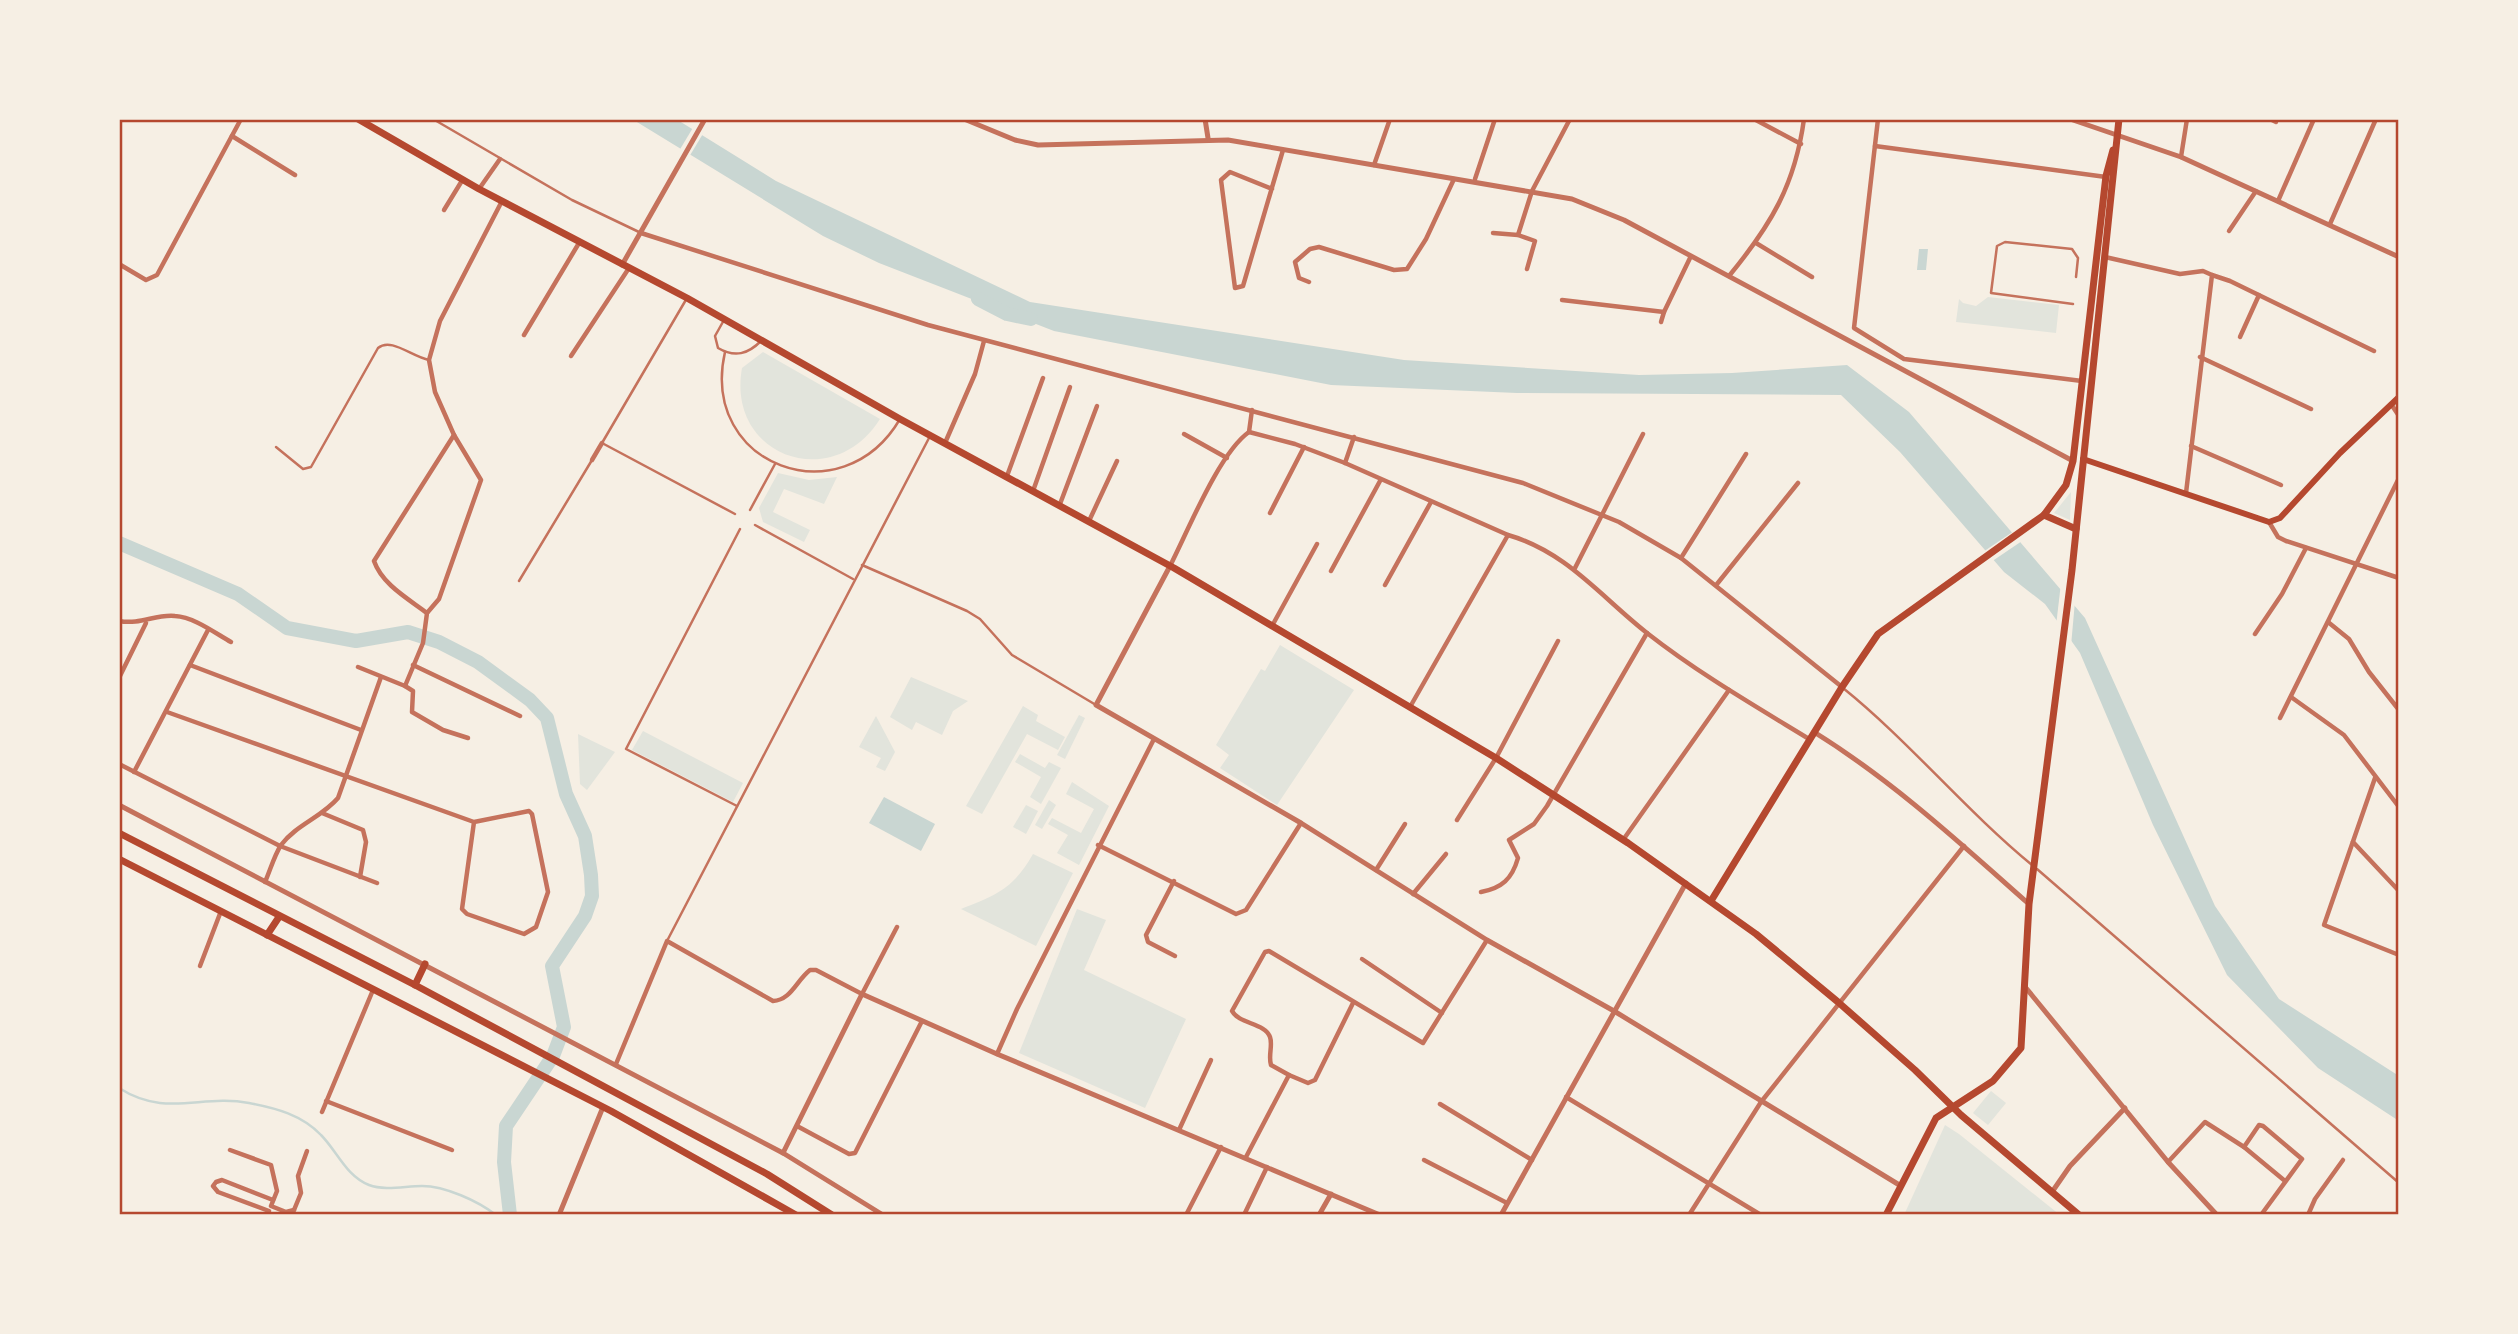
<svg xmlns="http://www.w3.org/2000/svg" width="2518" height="1334" viewBox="0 0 2518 1334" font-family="Helvetica,sans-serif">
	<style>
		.green { fill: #e2e4dc }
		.water { fill: #c9d6d2 }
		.pier { fill: #f6efe4 }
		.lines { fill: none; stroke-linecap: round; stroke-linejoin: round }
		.stream { stroke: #c9d6d2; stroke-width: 2.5 }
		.river { stroke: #c9d6d2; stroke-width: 14 }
		.service { stroke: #c5725c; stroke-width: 2.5 }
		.minor { stroke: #c5725c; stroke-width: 4.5 }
		.tertiary { stroke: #c5725c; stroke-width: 5 }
		.secondary { stroke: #b5482f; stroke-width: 6 }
		.primary { stroke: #b5482f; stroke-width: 7 }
		.trunk { stroke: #b5482f; stroke-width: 7 }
		.neatline { fill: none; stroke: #b5482f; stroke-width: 2.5 }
	</style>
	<rect width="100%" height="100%" fill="#f6efe4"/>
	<!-- green -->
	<g class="green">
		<path d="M 1988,297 L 2059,305 L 2056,333 L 1956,322 L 1959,299 L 1963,303 L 1976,306 Z"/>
		<path d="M 763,352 L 880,419 C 833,494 726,457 742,368 Z"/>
		<path d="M 778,473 L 809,480 L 837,477 L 824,504 L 784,489 L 773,512 L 810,530 L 804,542 L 763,522 L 759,508 Z"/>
		<path d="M 2071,492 L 2070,520 L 2054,513 Z"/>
		<path d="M 1280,645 L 1354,690 L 1277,805 L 1220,768 L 1229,755 L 1216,745 L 1261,669 L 1265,671 Z"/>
		<path d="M 911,677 L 968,701 L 953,711 L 942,735 L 916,722 L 912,730 L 890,717 Z"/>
		<path d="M 1023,706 L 1038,715 L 1036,721 L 1065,737 L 1058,750 L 1027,734 L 982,814 L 966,806 Z"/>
		<path d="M 1079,715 L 1085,718 L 1065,759 L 1057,755 Z"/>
		<path d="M 876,716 L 895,752 L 885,771 L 876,767 L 881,758 L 859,747 Z"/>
		<path d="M 643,731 L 743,783 L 733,802 L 632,750 Z"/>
		<path d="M 578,734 L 615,752 L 587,790 L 580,784 Z"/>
		<path d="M 1020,754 L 1045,768 L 1049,762 L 1061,768 L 1041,804 L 1030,797 L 1041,777 L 1015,762 Z"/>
		<path d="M 1072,782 L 1109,806 L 1079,865 L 1057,853 L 1068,835 L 1048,824 L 1052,818 L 1081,833 L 1094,809 L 1066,794 Z"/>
		<path d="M 1049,800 L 1056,805 L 1042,829 L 1035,825 Z"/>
		<path d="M 1026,805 L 1038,811 L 1026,834 L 1013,827 Z"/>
		<path d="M 1033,854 L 1073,873 L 1036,946 L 961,909 C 997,895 1013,889 1033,854 Z"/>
		<path d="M 1077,909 L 1106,920 L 1084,970 L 1186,1019 L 1145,1108 L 1019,1053 Z"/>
		<path d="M 1991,1091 L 2006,1103 L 1988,1125 L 1973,1113 Z"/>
		<path d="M 1945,1125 L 1959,1134 L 2060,1215 L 1904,1215 Z"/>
	</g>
	<!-- water -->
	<g class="water">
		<path d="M 632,119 L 676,119 L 776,181 L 1030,302 L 1404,360 L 1639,375 L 1732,373 L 1847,365 L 1909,412 L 2085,618 L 2215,906 L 2279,999 L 2399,1076 L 2399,1121 L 2318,1068 L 2227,975 L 2153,825 L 2080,653 L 2045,604 L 2004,572 L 1900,452 L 1841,395 L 1517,393 L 1331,385 L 1054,331 L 879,263 L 823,236 Z"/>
		<path d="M 1919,249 L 1928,249 L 1926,270 L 1917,270 Z"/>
		<path d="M 884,797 L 935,824 L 921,851 L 869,823 Z"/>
	</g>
	<!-- pier -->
	<g class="pier">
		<path d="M 694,126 L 704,132 L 689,157 L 679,151 Z"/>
		<path d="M 2014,531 L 2022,541 L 1991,562 L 1983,552 Z"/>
		<path d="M 2061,583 L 2075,601 L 2071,646 L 2056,626 Z"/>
	</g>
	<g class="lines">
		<!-- stream -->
		<path class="stream" d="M 119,1088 C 166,1118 201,1094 249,1103 C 276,1108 302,1115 321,1135 C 337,1151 346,1176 369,1185 C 385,1191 405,1186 422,1186 C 445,1186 478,1201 496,1215"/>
		<!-- river -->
		<g class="river">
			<path d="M 978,299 L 1007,314 L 1031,319"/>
			<path d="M 119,543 L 238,594 L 287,628 L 356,641 L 408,632 L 439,642 L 478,662 L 530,700 L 547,718 L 566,794 L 585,836 L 591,875 L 592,896 L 585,916 L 552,966 L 564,1027 L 553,1056 L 506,1126 L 504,1162 L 510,1215"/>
		</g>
		<!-- service -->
		<g class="service">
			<path d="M 433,119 L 572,200 L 639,232"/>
			<path d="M 687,298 L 602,443 L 735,514"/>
			<path d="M 2073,304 L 1991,293 L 1997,246 L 2005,242 L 2072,249 L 2078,258 L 2076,277"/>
			<path d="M 724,320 L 715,336 L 718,348 C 735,358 748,354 761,341"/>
			<path d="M 725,352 C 699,466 842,518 900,419"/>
			<path d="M 276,447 L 303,469 L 311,467 L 378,348 C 391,337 412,357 429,360"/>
			<path d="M 750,510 L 775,464"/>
			<path d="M 755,525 L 853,579"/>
			<path d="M 862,565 L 967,611 L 980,619 L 1012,655 L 1096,705"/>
			<path d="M 519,581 L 592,460"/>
			<path d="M 1843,688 C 1910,742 1965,810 2032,865"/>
			<path d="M 737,806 L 626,749 L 740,529"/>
			<path d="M 2037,869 L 2399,1183"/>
			<path d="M 667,941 L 929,438"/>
		</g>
		<!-- minor -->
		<g class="minor">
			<path d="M 1754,119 L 1801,144"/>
			<path d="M 1878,119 L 1854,328 L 1904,359 L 2082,381"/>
			<path d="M 2270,119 L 2276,122"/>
			<path d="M 232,136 L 295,175"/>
			<path d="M 1875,146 L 2106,177"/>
			<path d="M 2181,157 L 2187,119"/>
			<path d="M 1374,165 L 1390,119"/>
			<path d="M 1475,179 L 1495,119"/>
			<path d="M 479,189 L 500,159"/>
			<path d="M 1272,189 L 1230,172 L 1221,180 L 1235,288 L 1243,286 L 1283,150"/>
			<path d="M 2278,201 L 2314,119"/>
			<path d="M 444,210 L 463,179"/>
			<path d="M 2330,224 L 2376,119"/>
			<path d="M 2229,231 L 2256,191"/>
			<path d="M 641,233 L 928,325 L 1523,483 L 1619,522 L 1681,558 L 1842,687"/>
			<path d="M 1493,233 L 1518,235"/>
			<path d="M 1756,243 L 1812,277"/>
			<path d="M 2105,257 L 2180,274 L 2203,271 L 2212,275 L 2186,493"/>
			<path d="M 119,264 L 146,280 L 157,275 L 241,119"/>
			<path d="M 1527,269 L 1535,241 L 1518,235 L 1532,191 L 1570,119"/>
			<path d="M 2212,275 L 2230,281 L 2374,351"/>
			<path d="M 1729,276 C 1771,225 1795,185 1804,119"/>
			<path d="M 1309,282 L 1299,278 L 1295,262 L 1310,249 L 1319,247 L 1394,270 L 1407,269 L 1426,239 L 1454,179"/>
			<path d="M 1562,300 L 1664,312 L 1690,258"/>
			<path d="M 1661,322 L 1664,312"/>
			<path d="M 524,335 L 579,243"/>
			<path d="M 2240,337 L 2259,295"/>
			<path d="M 571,356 L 629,268"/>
			<path d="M 2200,357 L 2311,409"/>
			<path d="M 2391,404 L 2399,416"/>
			<path d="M 1249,432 L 1295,444 L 1345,463 L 1508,535 C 1567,552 1601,597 1647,633 C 1698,673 1755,706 1809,739"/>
			<path d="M 1249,432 L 1252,410"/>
			<path d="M 1184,434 L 1227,458"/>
			<path d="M 945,443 L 975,374 L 984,341"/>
			<path d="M 2191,446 L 2281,485"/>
			<path d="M 592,460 L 602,443"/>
			<path d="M 1345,463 L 1354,437"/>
			<path d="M 1007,476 L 1043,378"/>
			<path d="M 1033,491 L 1070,387"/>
			<path d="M 1060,504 L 1097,406"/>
			<path d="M 1270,513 L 1304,447"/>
			<path d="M 1089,521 L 1117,461"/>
			<path d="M 2269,522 L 2278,537 L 2286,541 L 2399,578"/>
			<path d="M 1681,558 L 1746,454"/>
			<path d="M 1170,566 C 1188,531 1219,453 1249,432"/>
			<path d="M 1575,568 L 1643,434"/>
			<path d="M 1331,571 L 1380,481"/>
			<path d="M 1717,584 L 1798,483"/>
			<path d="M 1385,585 L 1431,502"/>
			<path d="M 427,613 C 407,598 382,584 374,561 L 454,435"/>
			<path d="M 119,621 C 141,625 155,614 175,616 C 194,617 215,633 231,642"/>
			<path d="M 2328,622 L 2349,639 L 2369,672 L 2399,710"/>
			<path d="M 1272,626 L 1317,544"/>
			<path d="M 2255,634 L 2282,594 L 2306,548"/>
			<path d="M 190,665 L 361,730"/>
			<path d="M 413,665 L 520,716"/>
			<path d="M 358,667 L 405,686 L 423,643 L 427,613 L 439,599 L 481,480 L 454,435 L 435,392 L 429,360 L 440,321 L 502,201"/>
			<path d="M 119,678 L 146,623"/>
			<path d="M 405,686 L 413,691 L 412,712 L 443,730 L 468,738"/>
			<path d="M 2291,697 L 2344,735 L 2399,807"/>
			<path d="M 1410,707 L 1508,535"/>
			<path d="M 167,712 L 474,822 L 529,811 L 532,814 L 548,892 L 536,927 L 524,934 L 467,914 L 462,909 L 474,822"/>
			<path d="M 2280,718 L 2399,478"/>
			<path d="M 119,764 L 280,846 L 377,883"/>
			<path d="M 134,772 L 208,630"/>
			<path d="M 2375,778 L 2324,925 L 2399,955"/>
			<path d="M 322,813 L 363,830 L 366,842 L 360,877"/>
			<path d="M 1457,820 L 1496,758 L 1558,641"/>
			<path d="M 1623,840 L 1729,690"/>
			<path d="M 2353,842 L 2399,891"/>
			<path d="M 1098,845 L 1236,914 L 1246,910 L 1301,823"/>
			<path d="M 1376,870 L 1405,824"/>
			<path d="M 1174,881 L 1146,935 L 1148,942 L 1175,956"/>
			<path d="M 265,882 C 270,871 274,856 281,845 C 296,825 322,817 338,798 L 381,677"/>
			<path d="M 1481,892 C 1502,888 1512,879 1518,858 L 1509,840 L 1534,824 L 1547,806 L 1647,633"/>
			<path d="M 1413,894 L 1446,854"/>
			<path d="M 1362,959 L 1442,1013"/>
			<path d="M 200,966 L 221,911"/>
			<path d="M 997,1054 L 1017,1009 L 1154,739"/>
			<path d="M 616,1064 L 667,941 L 773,1001 C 791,1000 796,981 810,970 L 816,970 L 862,994 L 897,927"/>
			<path d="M 1289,1075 L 1308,1083 L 1315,1080 L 1353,1003"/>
			<path d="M 1566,1097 L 1761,1215"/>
			<path d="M 326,1101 L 452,1150"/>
			<path d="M 1440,1104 L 1532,1160"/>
			<path d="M 322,1112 L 373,990"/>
			<path d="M 797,1126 L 849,1154 L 855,1153 L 922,1021"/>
			<path d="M 1179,1130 L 1211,1060"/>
			<path d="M 2244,1147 L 2285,1181"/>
			<path d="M 230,1150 L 271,1165 L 277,1191 L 271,1206 L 286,1212 L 294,1210"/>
			<path d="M 1246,1157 L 1289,1075 L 1271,1065 C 1268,1056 1273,1045 1270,1037 C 1265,1023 1239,1024 1232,1011 L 1265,952 L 1269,951 L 1423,1043 L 1487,940"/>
			<path d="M 1424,1160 L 1507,1203"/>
			<path d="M 2168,1162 L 2205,1122 L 2244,1147 L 2259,1125 L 2263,1126 L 2302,1159 L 2261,1215"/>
			<path d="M 294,1210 L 301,1193 L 298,1176 L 307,1151"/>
			<path d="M 269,1211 L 218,1192 L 213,1186 L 216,1182 L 222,1180 L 273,1200"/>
			<path d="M 1186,1215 L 1221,1147"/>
			<path d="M 1244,1215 L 1267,1167"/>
			<path d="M 1689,1215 L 1761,1102 L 1964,846"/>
			<path d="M 2308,1215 L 2315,1199 L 2343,1160"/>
		</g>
		<!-- tertiary -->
		<g class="tertiary">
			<path d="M 964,119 L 1015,140 L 1038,145 L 1228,140 L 1572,199 L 1624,220 L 2073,461"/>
			<path d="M 1205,119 L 1208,138"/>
			<path d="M 2070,119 L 2181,157 L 2399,257"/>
			<path d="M 622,265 L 705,119"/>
			<path d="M 1170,566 L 1096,705 L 1301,823 L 1487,940 L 1614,1011 L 1901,1186"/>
			<path d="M 1814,732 C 1893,781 1960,843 2029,904"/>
			<path d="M 119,805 L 783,1153 L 883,1215"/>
			<path d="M 2026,988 L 2168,1162 L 2217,1215"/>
			<path d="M 783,1153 L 862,994 L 997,1054 L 1380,1215"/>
			<path d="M 2052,1192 L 2070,1166 L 2125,1108"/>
			<path d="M 559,1215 L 603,1107"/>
			<path d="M 1319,1215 L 1331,1194"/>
			<path d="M 1501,1215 L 1686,883"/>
		</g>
		<!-- secondary -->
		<path class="secondary" d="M 2083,459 L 2269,522 L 2280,518 L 2340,453 L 2399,397"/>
		<!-- primary -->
		<g class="primary">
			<path d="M 358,119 L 479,189 L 687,298 L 900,419 L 1174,568 L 1496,758 L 1628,843 L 1756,934 L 1838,1002 L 1915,1070 L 1961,1115 L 2079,1215"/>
			<path d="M 2044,515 L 2076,529"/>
			<path d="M 1711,901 L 1842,687 L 1878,634 L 2044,515 L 2066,485 L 2073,461 L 2106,176 L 2113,150"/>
			<path d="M 1886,1215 L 1936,1118 L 1993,1081 L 2021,1048 L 2029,904 L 2072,570 L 2119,119"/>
		</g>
		<!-- trunk -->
		<g class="trunk">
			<path d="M 119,833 L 415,985 L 767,1174 L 832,1215"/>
			<path d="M 119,859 L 611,1111 L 796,1215"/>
			<path d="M 267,935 L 279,917"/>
			<path d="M 415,985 L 425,964"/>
		</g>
	</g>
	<!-- border -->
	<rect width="2518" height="1334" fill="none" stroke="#f6efe4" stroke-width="242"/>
	<rect x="121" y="121" width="2276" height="1092" class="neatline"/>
</svg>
